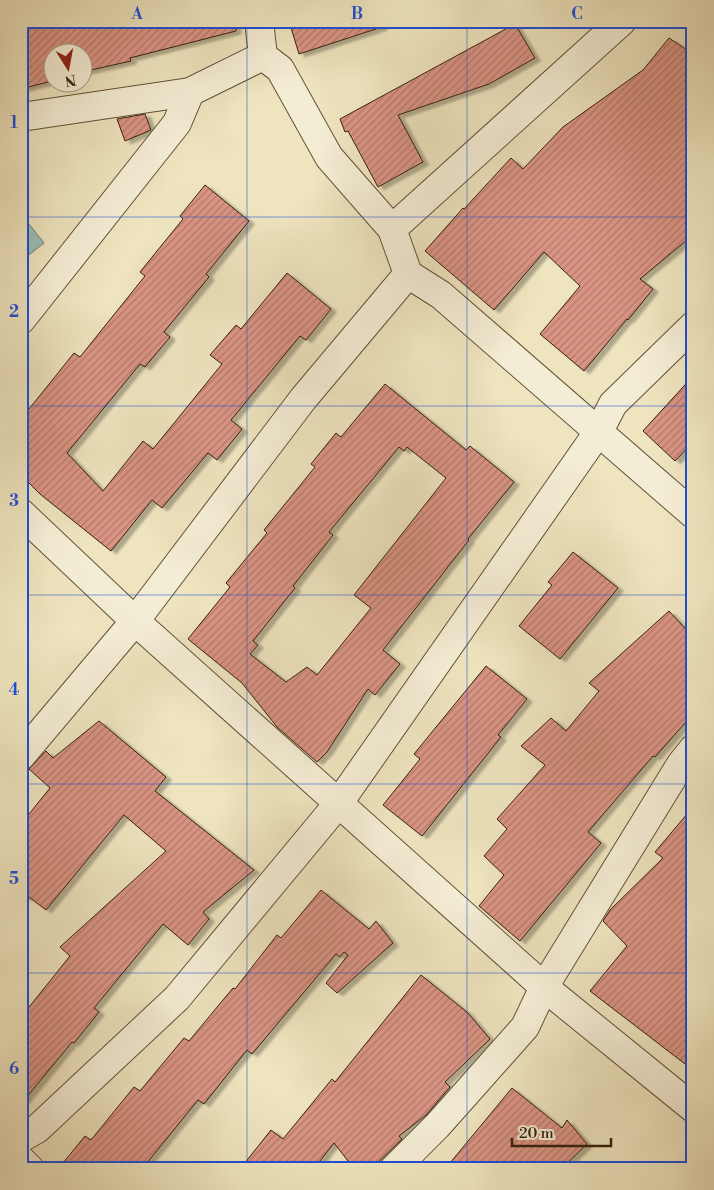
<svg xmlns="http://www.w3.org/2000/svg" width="714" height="1190" viewBox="0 0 714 1190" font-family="'Libre Bodoni',serif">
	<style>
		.water { fill: url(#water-ripples); stroke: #727f73 }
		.building { fill: url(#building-hatch); stroke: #35200c; fill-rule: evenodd; filter: url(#shadow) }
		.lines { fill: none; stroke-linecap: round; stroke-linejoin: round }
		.minor-casing { stroke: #635138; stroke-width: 30 }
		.minor { stroke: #f4edd5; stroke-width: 28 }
		.grid { fill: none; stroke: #1d4ed8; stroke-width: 1; stroke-opacity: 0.55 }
		.neatline { fill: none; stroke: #1d4ed8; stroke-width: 2 }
		.grid-label { font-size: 16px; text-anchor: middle; font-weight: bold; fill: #1d4ed8 }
	</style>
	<defs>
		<pattern id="water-ripples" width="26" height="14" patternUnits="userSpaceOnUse" patternTransform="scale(1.25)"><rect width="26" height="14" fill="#9bbeb8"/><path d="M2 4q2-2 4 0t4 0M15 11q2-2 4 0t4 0" fill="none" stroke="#86a39d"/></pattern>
		<pattern id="building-hatch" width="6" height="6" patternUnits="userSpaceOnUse" patternTransform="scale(1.25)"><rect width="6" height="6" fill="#da9484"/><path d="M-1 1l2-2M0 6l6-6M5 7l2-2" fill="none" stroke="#b2786a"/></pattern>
		<filter id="shadow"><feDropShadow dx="5.5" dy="3" stdDeviation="1" flood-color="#0004"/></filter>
	</defs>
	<rect width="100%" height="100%" fill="#eee4be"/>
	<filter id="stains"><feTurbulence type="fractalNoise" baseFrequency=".004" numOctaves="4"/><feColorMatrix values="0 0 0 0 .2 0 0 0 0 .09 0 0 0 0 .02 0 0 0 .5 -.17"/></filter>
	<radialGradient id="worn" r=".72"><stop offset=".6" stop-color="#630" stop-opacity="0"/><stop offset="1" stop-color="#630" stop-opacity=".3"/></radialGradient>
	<!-- water -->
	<path class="water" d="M 21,214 L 44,243 L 21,261 Z"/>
	<!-- building -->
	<g class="building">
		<path d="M 21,21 L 235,21 L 236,31 L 130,58 L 131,61 L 82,72 L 82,52 L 52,52 L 52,81 L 21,89 Z"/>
		<path d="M 289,21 L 381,21 L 382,27 L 299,54 Z"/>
		<path d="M 515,24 L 535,58 L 489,84 L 398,115 L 423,162 L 378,187 L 348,131 L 345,132 L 340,119 Z"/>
		<path d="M 669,38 L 693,54 L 693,235 L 640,279 L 653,289 L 628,320 L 627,319 L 584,371 L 540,334 L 580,286 L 544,252 L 494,310 L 425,251 L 463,208 L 464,209 L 511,158 L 523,169 L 563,127 L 643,70 Z"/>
		<path d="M 145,114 L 151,130 L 125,141 L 117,119 Z"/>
		<path d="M 205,185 L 249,221 L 206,274 L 209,277 L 164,332 L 170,337 L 145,367 L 140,364 L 67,453 L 103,491 L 143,441 L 153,449 L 222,364 L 210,355 L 236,325 L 241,329 L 287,273 L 331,309 L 306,340 L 300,336 L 231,420 L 242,429 L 217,460 L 208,453 L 162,508 L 152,500 L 111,551 L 40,494 L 21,475 L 21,419 L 74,353 L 80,357 L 145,276 L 140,272 L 183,219 L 180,216 Z"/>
		<path d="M 693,376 L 693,442 L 675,461 L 643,431 Z"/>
		<path d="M 385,384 L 466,450 L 470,446 L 514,482 L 468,539 L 469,540 L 383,650 L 400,664 L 375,695 L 368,689 L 327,752 L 317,762 L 277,727 L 242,683 L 188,639 L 230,587 L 226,583 L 267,533 L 264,530 L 315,467 L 311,464 L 336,433 L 341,437 ZM 399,447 L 404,451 L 407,447 L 446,478 L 354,595 L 371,608 L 317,675 L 307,667 L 286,682 L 250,654 L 258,645 L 253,641 L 295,588 L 293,586 L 333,535 L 329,532 Z"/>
		<path d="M 573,552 L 618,588 L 560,659 L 519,626 L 552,585 L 548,582 Z"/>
		<path d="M 669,611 L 693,637 L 693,714 L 655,757 L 653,756 L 588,832 L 601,843 L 520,941 L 479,906 L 504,875 L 484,856 L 507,829 L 497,819 L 545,765 L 521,746 L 551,718 L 566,731 L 599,691 L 589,683 Z"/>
		<path d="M 486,666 L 527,699 L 498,735 L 501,737 L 422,836 L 383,805 L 420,759 L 414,754 Z"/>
		<path d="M 99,721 L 166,777 L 155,791 L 254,870 L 203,912 L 209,919 L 188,945 L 163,924 L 94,1008 L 99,1012 L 74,1043 L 72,1042 L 21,1104 L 21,1017 L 70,956 L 60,947 L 166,851 L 124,815 L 46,910 L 29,897 L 21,897 L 21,824 L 50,788 L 29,769 L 46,751 L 53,758 Z"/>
		<path d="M 693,807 L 693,1070 L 590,991 L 627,946 L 603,921 L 610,910 L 663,858 L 655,852 Z"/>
		<path d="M 321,890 L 369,929 L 376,921 L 393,943 L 337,993 L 326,983 L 348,955 L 344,952 L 340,957 L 336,954 L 252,1054 L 247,1050 L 204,1104 L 198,1100 L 142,1169 L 58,1169 L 85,1136 L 91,1140 L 134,1087 L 140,1091 L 184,1038 L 189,1041 L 233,988 L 235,989 L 277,935 L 281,938 Z"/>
		<path d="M 421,975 L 468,1013 L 490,1039 L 445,1082 L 450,1087 L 426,1115 L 399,1136 L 402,1139 L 371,1169 L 357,1169 L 348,1161 L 334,1143 L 316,1166 L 320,1169 L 240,1169 L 271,1130 L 283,1139 L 332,1079 L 335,1082 Z"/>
		<path d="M 512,1088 L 562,1128 L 567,1120 L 587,1144 L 561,1169 L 445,1169 Z"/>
	</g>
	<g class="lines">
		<!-- minor casing -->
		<g class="minor-casing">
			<g id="minor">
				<path d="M 259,21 L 263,56 L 280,69 L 329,157 L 392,229 L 408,274 L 441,295 L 693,514"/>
				<path d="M 21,117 L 190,92 L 263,56"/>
				<path d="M 392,229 L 622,21"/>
				<path d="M 21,320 L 177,123 L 190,92"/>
				<path d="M 21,513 L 135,621 L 544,987 L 693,1108"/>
				<path d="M 21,756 L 135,621 L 303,399 L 408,274"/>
				<path d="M 21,1138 L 37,1129 L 177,998 L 338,804 L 599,431 L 613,404 L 693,326"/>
				<path d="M 21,1160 L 30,1169"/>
				<path d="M 394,1169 L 437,1126 L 525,1027 L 544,987 L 681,764 L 693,749"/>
			</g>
		</g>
		<!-- minor -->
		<use href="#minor" class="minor"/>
	</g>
	<!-- grid -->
	<path class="grid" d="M 247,21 L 247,1169M 467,21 L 467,1169M 21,217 L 693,217M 21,406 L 693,406M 21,595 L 693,595M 21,784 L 693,784M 21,973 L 693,973"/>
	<!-- margin -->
	<rect width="714" height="1190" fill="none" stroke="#eee4be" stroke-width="55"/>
	<!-- north arrow -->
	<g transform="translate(68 68) rotate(169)"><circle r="24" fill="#f4edd5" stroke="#a89b85"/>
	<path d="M0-4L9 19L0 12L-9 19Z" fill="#8f2418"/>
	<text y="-8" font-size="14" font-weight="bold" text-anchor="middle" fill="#35200c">N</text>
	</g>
	<!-- scale -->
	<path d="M512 1138v8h99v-8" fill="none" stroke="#35200c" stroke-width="2.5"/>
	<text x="519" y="1138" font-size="15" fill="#35200c" stroke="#f4edd5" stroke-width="4" paint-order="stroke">20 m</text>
	<rect x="28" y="28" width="658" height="1134" class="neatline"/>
	<g class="grid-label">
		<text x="137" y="19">A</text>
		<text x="357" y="19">B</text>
		<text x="577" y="19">C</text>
		<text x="14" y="128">1</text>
		<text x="14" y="317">2</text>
		<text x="14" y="506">3</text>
		<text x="14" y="695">4</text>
		<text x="14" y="884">5</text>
		<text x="14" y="1074">6</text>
	</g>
	<rect width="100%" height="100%" filter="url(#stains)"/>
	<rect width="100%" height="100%" fill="url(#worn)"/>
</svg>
